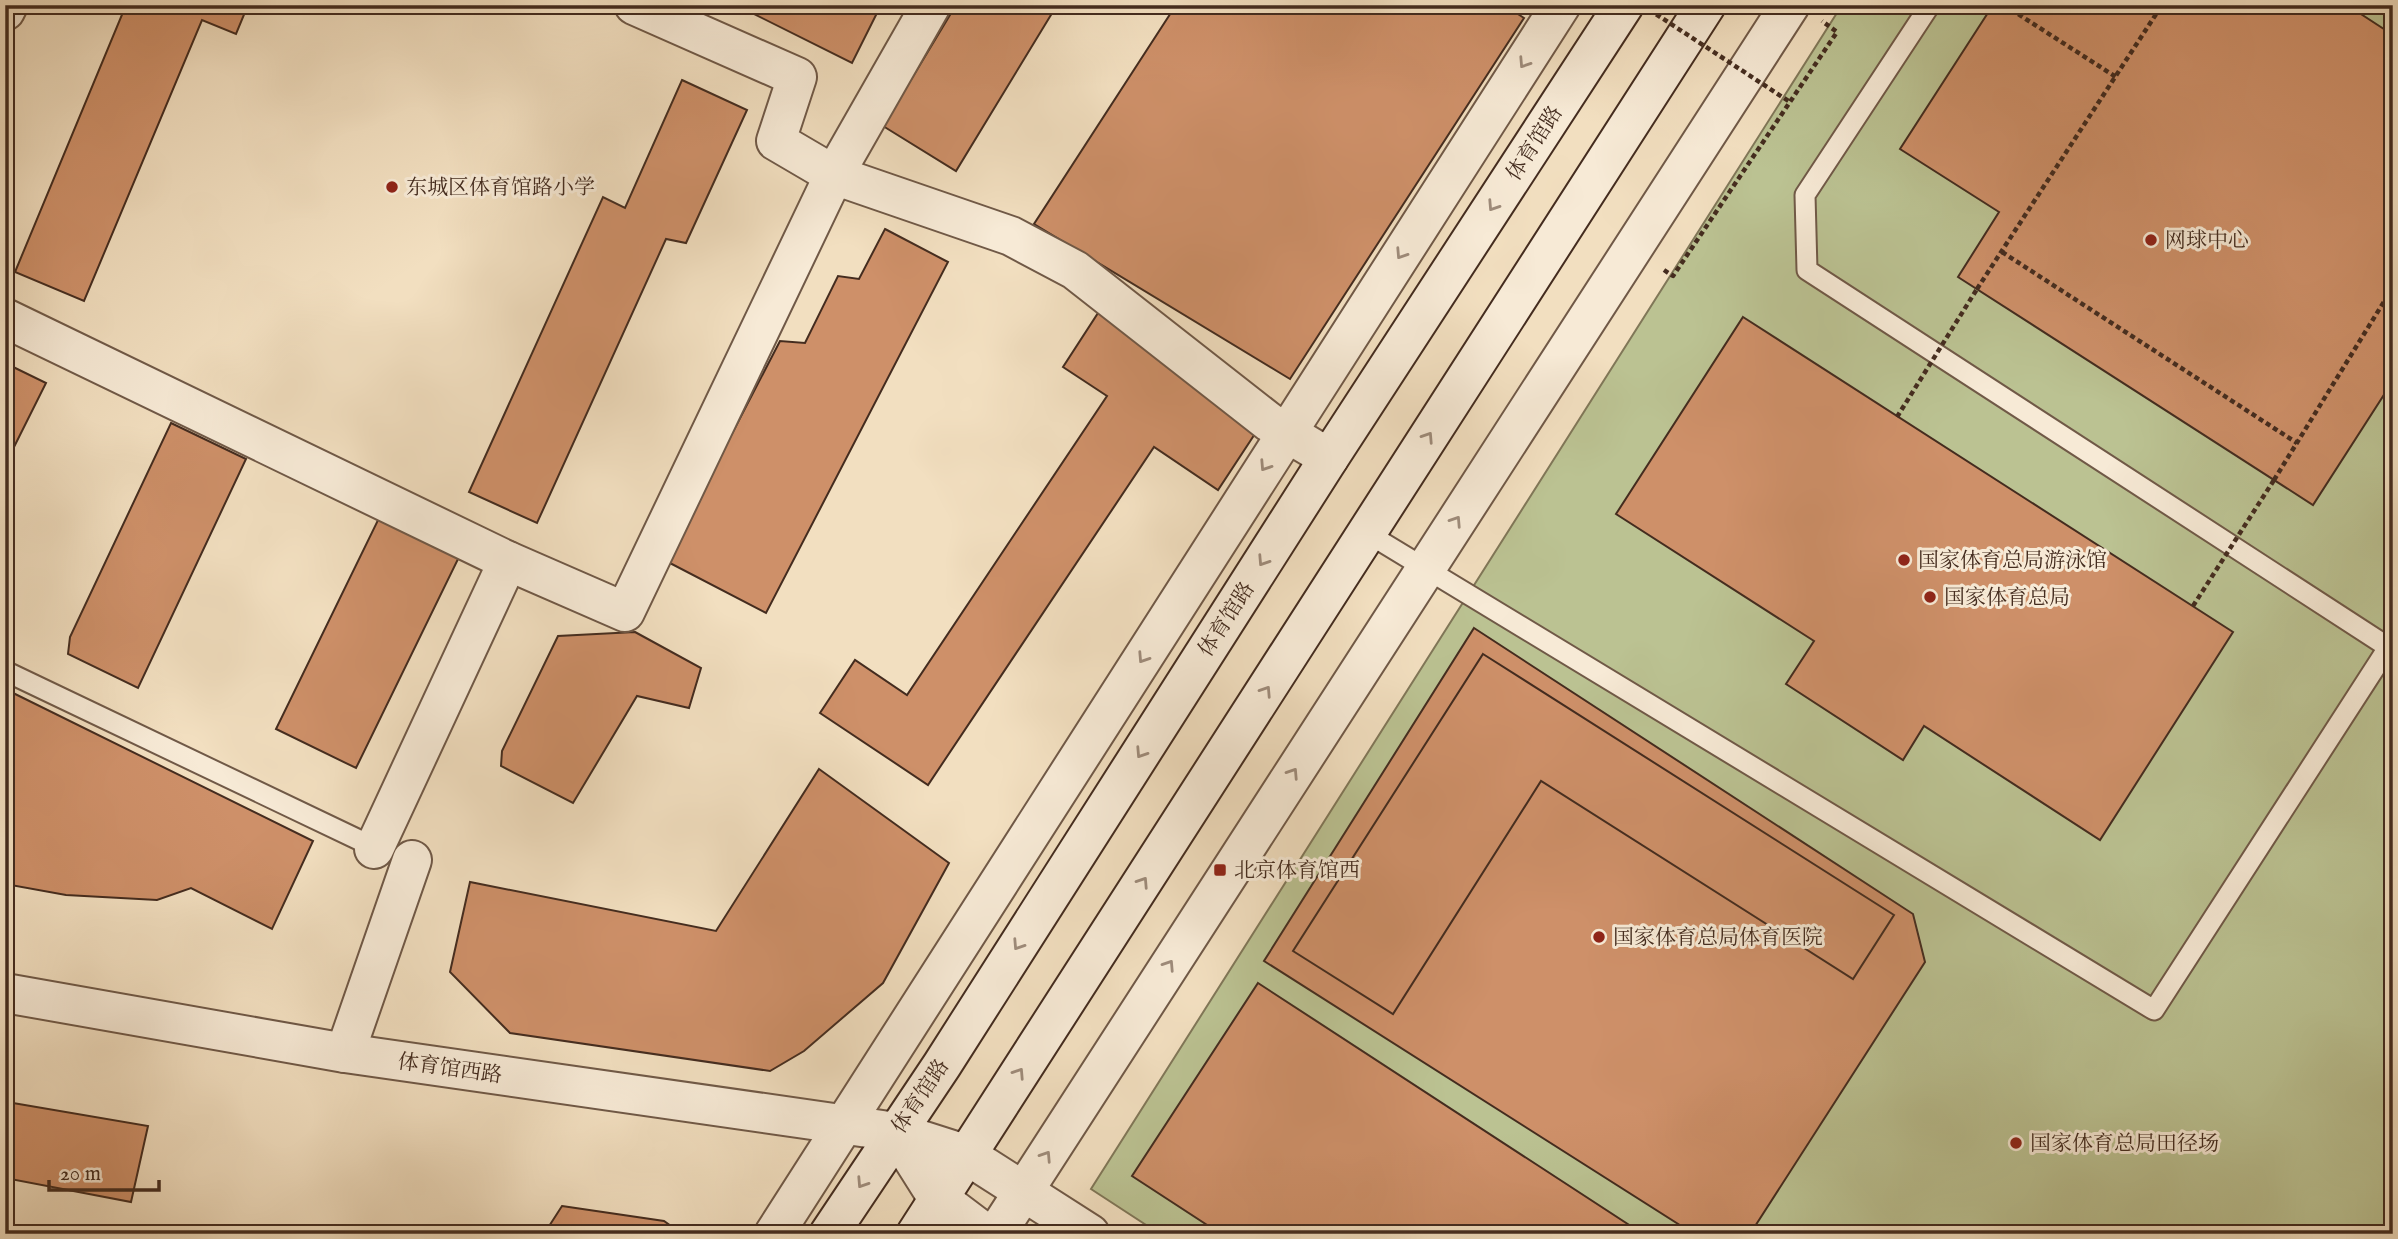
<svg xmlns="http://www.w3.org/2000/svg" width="2398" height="1239" viewBox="0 0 2398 1239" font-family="'IM FELL English','Noto Serif SC',serif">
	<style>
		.green { fill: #bbc292; stroke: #807758; stroke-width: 2 }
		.building { fill: #ce9069; stroke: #442c1f; stroke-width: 2 }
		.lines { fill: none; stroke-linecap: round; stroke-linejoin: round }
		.service-casing { stroke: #705947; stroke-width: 23 }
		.minor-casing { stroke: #705947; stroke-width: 42 }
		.tertiary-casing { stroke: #705947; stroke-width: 42 }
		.secondary-casing { stroke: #442c1f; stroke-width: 42 }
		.path { stroke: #442c1f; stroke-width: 4.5; stroke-dasharray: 5 3.5; stroke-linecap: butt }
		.service { stroke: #f7ead6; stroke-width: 19 }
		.minor { stroke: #f7ead6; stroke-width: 38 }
		.tertiary { stroke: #f7ead6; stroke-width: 38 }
		.secondary { stroke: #f7ead6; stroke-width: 38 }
		.path-bridge { stroke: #442c1f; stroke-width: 4.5; stroke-dasharray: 5 3.5; stroke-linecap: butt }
		.oneway { stroke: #9e8b7a }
		.poi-dot { fill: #8f2418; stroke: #f7ead6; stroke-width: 2.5 }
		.labels { text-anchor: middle; stroke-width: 6; stroke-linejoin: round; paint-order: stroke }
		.street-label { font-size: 21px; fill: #442c1f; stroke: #f7ead6 }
		.poi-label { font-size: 21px; fill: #442c1f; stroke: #f7ead6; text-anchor: start }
	</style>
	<rect width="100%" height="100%" fill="#f2dfc0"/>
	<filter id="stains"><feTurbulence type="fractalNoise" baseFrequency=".00286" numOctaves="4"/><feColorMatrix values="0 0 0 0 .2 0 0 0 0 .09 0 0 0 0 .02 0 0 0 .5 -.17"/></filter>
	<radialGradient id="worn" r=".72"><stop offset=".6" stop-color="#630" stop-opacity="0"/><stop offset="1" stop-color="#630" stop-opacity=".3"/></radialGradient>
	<!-- green -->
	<path class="green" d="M 1842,5 L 2393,5 L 2393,1234 L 1160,1234 L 1091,1189 Z"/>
	<!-- building -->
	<g class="building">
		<path d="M 126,5 L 248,5 L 236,34 L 202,20 L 84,301 L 15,272 Z"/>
		<path d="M 736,5 L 881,5 L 852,63 Z"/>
		<path d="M 956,5 L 1057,5 L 956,171 L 883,126 Z"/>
		<path d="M 1176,5 L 1504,5 L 1524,18 L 1290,379 L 1034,224 Z"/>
		<path d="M 1993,5 L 2347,5 L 2393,35 L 2393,390 L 2389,387 L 2313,505 L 1958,277 L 1999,212 L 1900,149 Z"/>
		<path d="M 682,80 L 747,110 L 686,243 L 666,239 L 537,523 L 469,492 L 603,197 L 625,208 Z"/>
		<path d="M 885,229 L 948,262 L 766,613 L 666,561 L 780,341 L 805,343 L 838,276 L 859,279 Z"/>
		<path d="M 1100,310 L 1264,420 L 1218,490 L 1154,447 L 928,785 L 820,713 L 855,660 L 907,695 L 1107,396 L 1063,367 Z"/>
		<path d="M 1743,317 L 2233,632 L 2100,840 L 1924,726 L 1903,760 L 1786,684 L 1814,641 L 1616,514 Z"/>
		<path d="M 5,363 L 46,383 L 5,465 Z"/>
		<path d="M 171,423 L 246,459 L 138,688 L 68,654 L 70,637 Z"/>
		<path d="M 380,516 L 460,555 L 356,768 L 276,729 Z"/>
		<path d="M 1474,628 L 1913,914 L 1925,962 L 1750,1234 L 1694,1234 L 1264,961 Z"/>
		<path d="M 635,632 L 701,668 L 689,708 L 637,696 L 573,803 L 501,766 L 502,751 L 558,636 Z"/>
		<path d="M 1483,654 L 1894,915 L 1853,979 L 1541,781 L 1393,1014 L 1293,951 Z"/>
		<path d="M 5,689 L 313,841 L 272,929 L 191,888 L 157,900 L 66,895 L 5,884 Z"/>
		<path d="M 819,769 L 949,863 L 883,983 L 804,1051 L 770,1071 L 510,1033 L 450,972 L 470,882 L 716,931 Z"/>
		<path d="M 1258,983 L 1643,1234 L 1221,1234 L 1132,1176 Z"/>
		<path d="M 13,1103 L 148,1126 L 131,1202 L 5,1178 L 5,1144 Z"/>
		<path d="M 562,1206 L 664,1221 L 682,1234 L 544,1234 Z"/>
	</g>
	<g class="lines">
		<!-- service casing -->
		<g class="service-casing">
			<g id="service">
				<path d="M 1930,5 L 1805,195 L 1807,270 L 2388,647"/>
				<path d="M 1367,533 L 2154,1010 L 2393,640"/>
				<path d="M 5,671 L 380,850"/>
			</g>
		</g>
		<!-- minor casing -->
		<g class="minor-casing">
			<g id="minor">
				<path d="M 634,5 L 797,77 L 776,141 L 834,175 L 1011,236 L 1075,270 L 1269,422 L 1329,458"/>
				<path d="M 5,11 L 8,5"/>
				<path d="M 5,318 L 508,561 L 625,612 L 834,175 L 931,5"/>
				<path d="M 374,849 L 508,561"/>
				<path d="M 5,993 L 345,1053 L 896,1132 L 965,1154 L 1090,1234"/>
				<path d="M 345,1053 L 412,860"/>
				<path d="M 896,1132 L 937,1197 L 986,1234"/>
			</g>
		</g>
		<!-- tertiary casing -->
		<g class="tertiary-casing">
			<g id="tertiary">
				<path d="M 774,1234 L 1561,5"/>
				<path d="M 996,1234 L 1790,5"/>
			</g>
		</g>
		<!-- secondary casing -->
		<g class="secondary-casing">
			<g id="secondary">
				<path d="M 829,1234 L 942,1065 L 1329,458 L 1624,5"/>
				<path d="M 916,1234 L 1706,5"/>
			</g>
		</g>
		<!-- path -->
		<g class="path">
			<path d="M 2004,5 L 2116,77"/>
			<path d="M 2002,252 L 2297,443"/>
			<path d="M 1664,270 L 1673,276 L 1837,32 L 1822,21"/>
			<path d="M 1977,289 L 2162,5"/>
			<path d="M 2274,480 L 2393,287"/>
		</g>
		<!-- service -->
		<use href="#service" class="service"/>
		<!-- minor -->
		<use href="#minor" class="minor"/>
		<!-- tertiary -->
		<use href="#tertiary" class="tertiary"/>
		<!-- secondary -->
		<use href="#secondary" class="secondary"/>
		<!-- path-bridge -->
		<g class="path-bridge">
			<path d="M 1642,5 L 1790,102"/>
			<path d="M 1897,417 L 1977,289"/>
			<path d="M 2193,606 L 2274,480"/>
		</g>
	</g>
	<!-- one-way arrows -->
	<defs><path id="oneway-chevron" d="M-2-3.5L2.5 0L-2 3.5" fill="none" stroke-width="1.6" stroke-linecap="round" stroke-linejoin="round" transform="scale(1.75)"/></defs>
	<g class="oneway">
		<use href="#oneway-chevron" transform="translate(1524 63) rotate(123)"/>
		<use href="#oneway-chevron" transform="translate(1493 206) rotate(123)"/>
		<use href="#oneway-chevron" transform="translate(1401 254) rotate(123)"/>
		<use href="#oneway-chevron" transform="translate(1428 437) rotate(-57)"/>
		<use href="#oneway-chevron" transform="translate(1265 466) rotate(123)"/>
		<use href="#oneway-chevron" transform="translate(1456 521) rotate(-57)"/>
		<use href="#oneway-chevron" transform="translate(1263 561) rotate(123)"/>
		<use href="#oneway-chevron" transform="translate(1143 658) rotate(123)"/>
		<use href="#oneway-chevron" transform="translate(1266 691) rotate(-57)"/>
		<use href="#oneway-chevron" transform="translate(1141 753) rotate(123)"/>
		<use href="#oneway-chevron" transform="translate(1293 773) rotate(-57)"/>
		<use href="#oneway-chevron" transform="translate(1143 882) rotate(-57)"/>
		<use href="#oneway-chevron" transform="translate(1018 945) rotate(123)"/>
		<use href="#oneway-chevron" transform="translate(1169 965) rotate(-57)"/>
		<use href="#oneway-chevron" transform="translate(1019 1073) rotate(-57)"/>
		<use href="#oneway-chevron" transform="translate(1046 1156) rotate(-57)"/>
		<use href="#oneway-chevron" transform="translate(862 1183) rotate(123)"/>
	</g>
	<!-- markers -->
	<g class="poi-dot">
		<circle cx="392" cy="187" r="7"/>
		<circle cx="2151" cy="240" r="7"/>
		<circle cx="1904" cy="560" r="7"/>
		<circle cx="1930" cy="597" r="7"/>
		<rect x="1213" y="863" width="14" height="14" rx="3.5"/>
		<circle cx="1599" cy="937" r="7"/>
		<circle cx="2016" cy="1143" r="7"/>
	</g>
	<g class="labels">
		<!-- street labels -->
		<g class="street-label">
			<text transform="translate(1534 143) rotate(-57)" y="7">体育馆路</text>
			<text transform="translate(1226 619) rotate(-57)" y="7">体育馆路</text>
			<text transform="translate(450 1068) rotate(8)" y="7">体育馆西路</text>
			<text transform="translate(920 1096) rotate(-56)" y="7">体育馆路</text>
		</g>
		<!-- poi labels -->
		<g class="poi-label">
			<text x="406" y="194">东城区体育馆路小学</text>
			<text x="2165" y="247">网球中心</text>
			<text x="1918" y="567">国家体育总局游泳馆</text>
			<text x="1944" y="604">国家体育总局</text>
			<text x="1234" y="877">北京体育馆西</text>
			<text x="1613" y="944">国家体育总局体育医院</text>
			<text x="2030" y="1150">国家体育总局田径场</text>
		</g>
	</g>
	<!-- margin -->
	<rect width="2398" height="1239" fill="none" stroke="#f2dfc0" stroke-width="28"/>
	<rect x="7" y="7" width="2384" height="1225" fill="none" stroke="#442c1f" stroke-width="3.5"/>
	<rect x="14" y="14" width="2370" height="1211" fill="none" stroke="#442c1f" stroke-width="2"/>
	<!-- scale -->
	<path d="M49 1180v10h110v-10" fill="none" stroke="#442c1f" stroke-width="3.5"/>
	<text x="60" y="1180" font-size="21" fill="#442c1f" stroke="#f7ead6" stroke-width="5" paint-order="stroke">20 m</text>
	<rect width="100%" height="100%" filter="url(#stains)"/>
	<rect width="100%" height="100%" fill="url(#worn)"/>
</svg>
